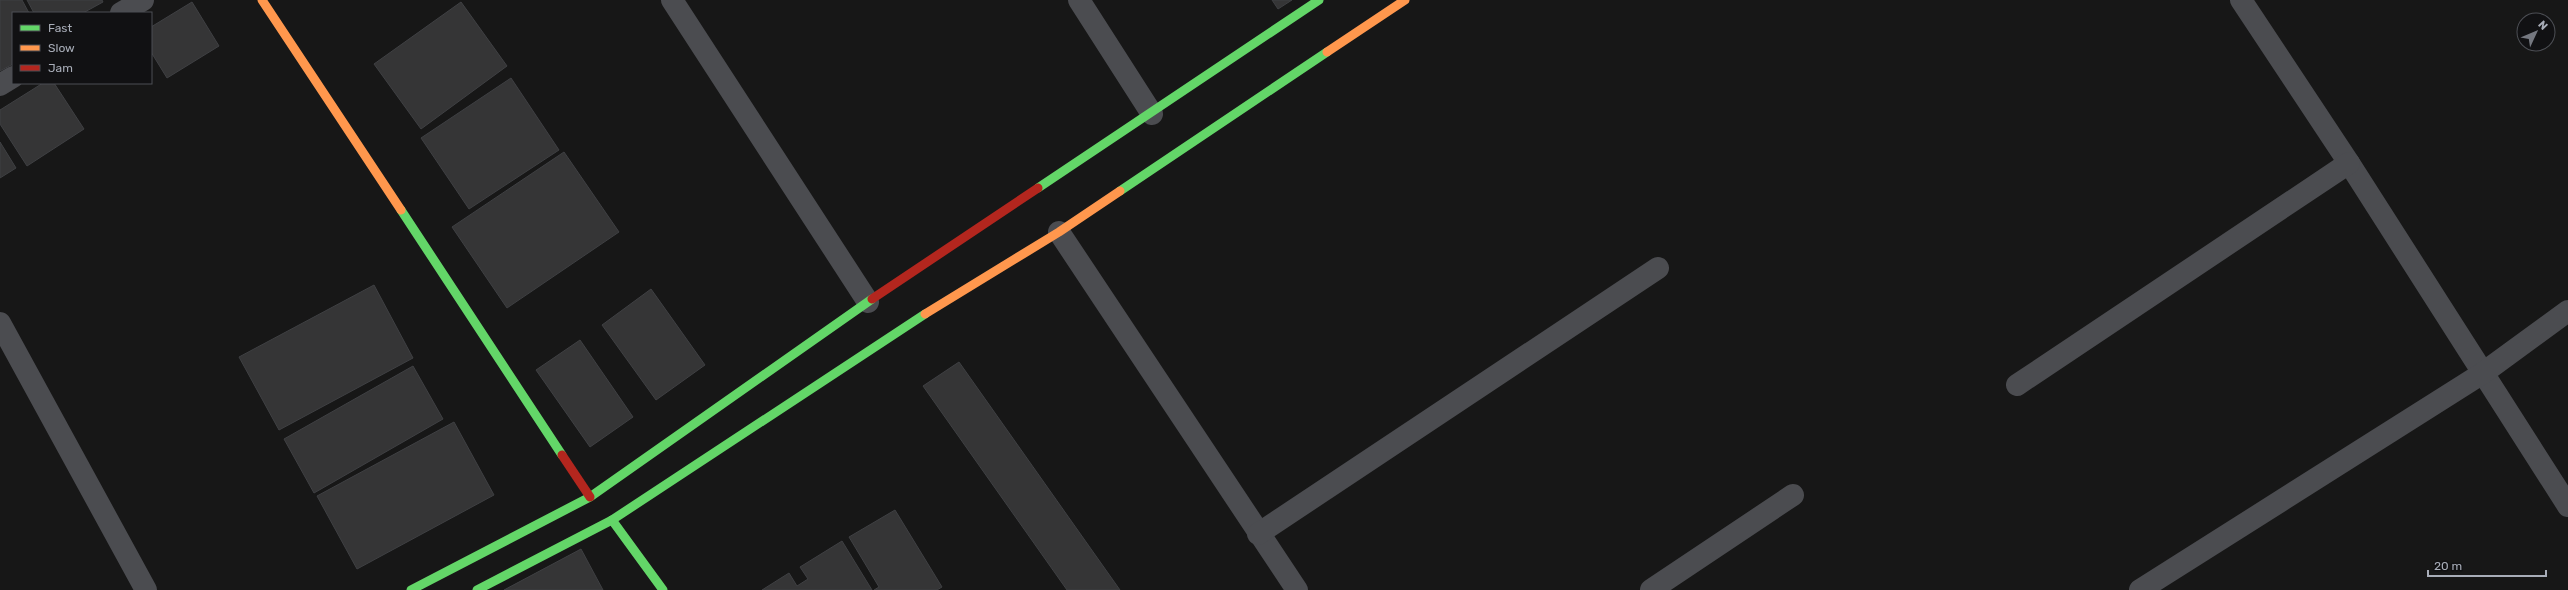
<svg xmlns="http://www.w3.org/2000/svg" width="2568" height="590" viewBox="0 0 2568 590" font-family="Rubik,sans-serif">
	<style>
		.building { fill: #353536; stroke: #3f4043 }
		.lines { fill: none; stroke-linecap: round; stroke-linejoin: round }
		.street { stroke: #4b4c50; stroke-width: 22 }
		.fast { stroke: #63d668; stroke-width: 9 }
		.slow { stroke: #ff974d; stroke-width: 9 }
		.jam { stroke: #b3261e; stroke-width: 9 }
	</style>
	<rect width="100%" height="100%" fill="#171717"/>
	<!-- building -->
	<g class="building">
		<path d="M 0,0 L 22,0 L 29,13 L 13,13 L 13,64 L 0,71 Z"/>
		<path d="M 27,0 L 102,0 L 103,2 L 83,13 L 34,13 Z"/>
		<path d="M 1272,0 L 1292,0 L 1278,9 Z"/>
		<path d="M 192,2 L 219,46 L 167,78 L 151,52 L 151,27 Z"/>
		<path d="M 461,2 L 507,66 L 421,129 L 374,64 Z"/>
		<path d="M 511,78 L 559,150 L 469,209 L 421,138 Z"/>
		<path d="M 43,83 L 54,83 L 84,129 L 27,166 L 0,124 L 0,110 Z"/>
		<path d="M 0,142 L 16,168 L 0,178 Z"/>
		<path d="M 564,152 L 619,232 L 507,308 L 452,227 Z"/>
		<path d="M 374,285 L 413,358 L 279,430 L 239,357 Z"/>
		<path d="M 651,289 L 705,365 L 656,400 L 602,325 Z"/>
		<path d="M 580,340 L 633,417 L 590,447 L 536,370 Z"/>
		<path d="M 959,362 L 1120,590 L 1067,590 L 923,386 Z"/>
		<path d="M 413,366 L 443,419 L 314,493 L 284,439 Z"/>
		<path d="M 454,422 L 494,495 L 357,569 L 317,496 Z"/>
		<path d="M 895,510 L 942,587 L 937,590 L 874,590 L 879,587 L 849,537 Z"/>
		<path d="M 842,541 L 872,590 L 762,590 L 789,573 L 797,586 L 808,579 L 800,567 Z"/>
		<path d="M 581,549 L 603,590 L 504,590 Z"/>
	</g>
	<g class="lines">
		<!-- street -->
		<g class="street">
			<path d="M 672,0 L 868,302"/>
			<path d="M 1079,0 L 1152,114"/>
			<path d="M 2241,0 L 2349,163 L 2568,506"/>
			<path d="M 121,13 L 143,0"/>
			<path d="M 0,85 L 13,77"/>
			<path d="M 1059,232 L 1297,590"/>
			<path d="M 0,323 L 146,590"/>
			<path d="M 2017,385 L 2349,163"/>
			<path d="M 1258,534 L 1658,268"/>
			<path d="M 1651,590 L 1793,495"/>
			<path d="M 2140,590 L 2483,373 L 2568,311"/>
		</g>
		<!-- fast -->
		<g class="fast">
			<path d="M 1038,188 L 1319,0"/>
			<path d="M 1120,191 L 1327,52"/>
			<path d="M 401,210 L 562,455"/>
			<path d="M 612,520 L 663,590"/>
			<path d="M 411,590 L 590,497 L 872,299"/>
			<path d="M 477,590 L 612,520 L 925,314"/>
		</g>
		<!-- slow -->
		<g class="slow">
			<path d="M 262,0 L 401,210"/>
			<path d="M 1327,52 L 1405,0"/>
			<path d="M 925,314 L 1059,232 L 1120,191"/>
		</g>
		<!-- jam -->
		<g class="jam">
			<path d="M 872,299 L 1038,188"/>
			<path d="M 562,455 L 590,497"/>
		</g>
	</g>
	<!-- legend -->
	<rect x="12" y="12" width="140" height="72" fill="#111113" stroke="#4d4f55"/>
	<rect x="20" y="25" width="20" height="6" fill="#63d668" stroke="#4d4f55"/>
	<text x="48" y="32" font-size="12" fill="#a8adb8">Fast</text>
	<rect x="20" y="45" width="20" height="6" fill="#ff974d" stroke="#4d4f55"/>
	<text x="48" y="52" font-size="12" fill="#a8adb8">Slow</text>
	<rect x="20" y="65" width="20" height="6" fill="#b3261e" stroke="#4d4f55"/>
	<text x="48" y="72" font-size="12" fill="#a8adb8">Jam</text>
	<!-- north arrow -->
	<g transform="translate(2536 32) rotate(46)"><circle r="19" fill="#111113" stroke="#4d4f55"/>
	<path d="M0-3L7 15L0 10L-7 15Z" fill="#757880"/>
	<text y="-6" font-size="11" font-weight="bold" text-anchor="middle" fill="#a8adb8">N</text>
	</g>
	<!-- scale -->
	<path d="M2428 570v6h118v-6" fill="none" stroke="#a8adb8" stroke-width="2"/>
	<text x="2434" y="570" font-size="12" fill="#a8adb8" stroke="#111113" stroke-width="3" paint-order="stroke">20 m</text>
</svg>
